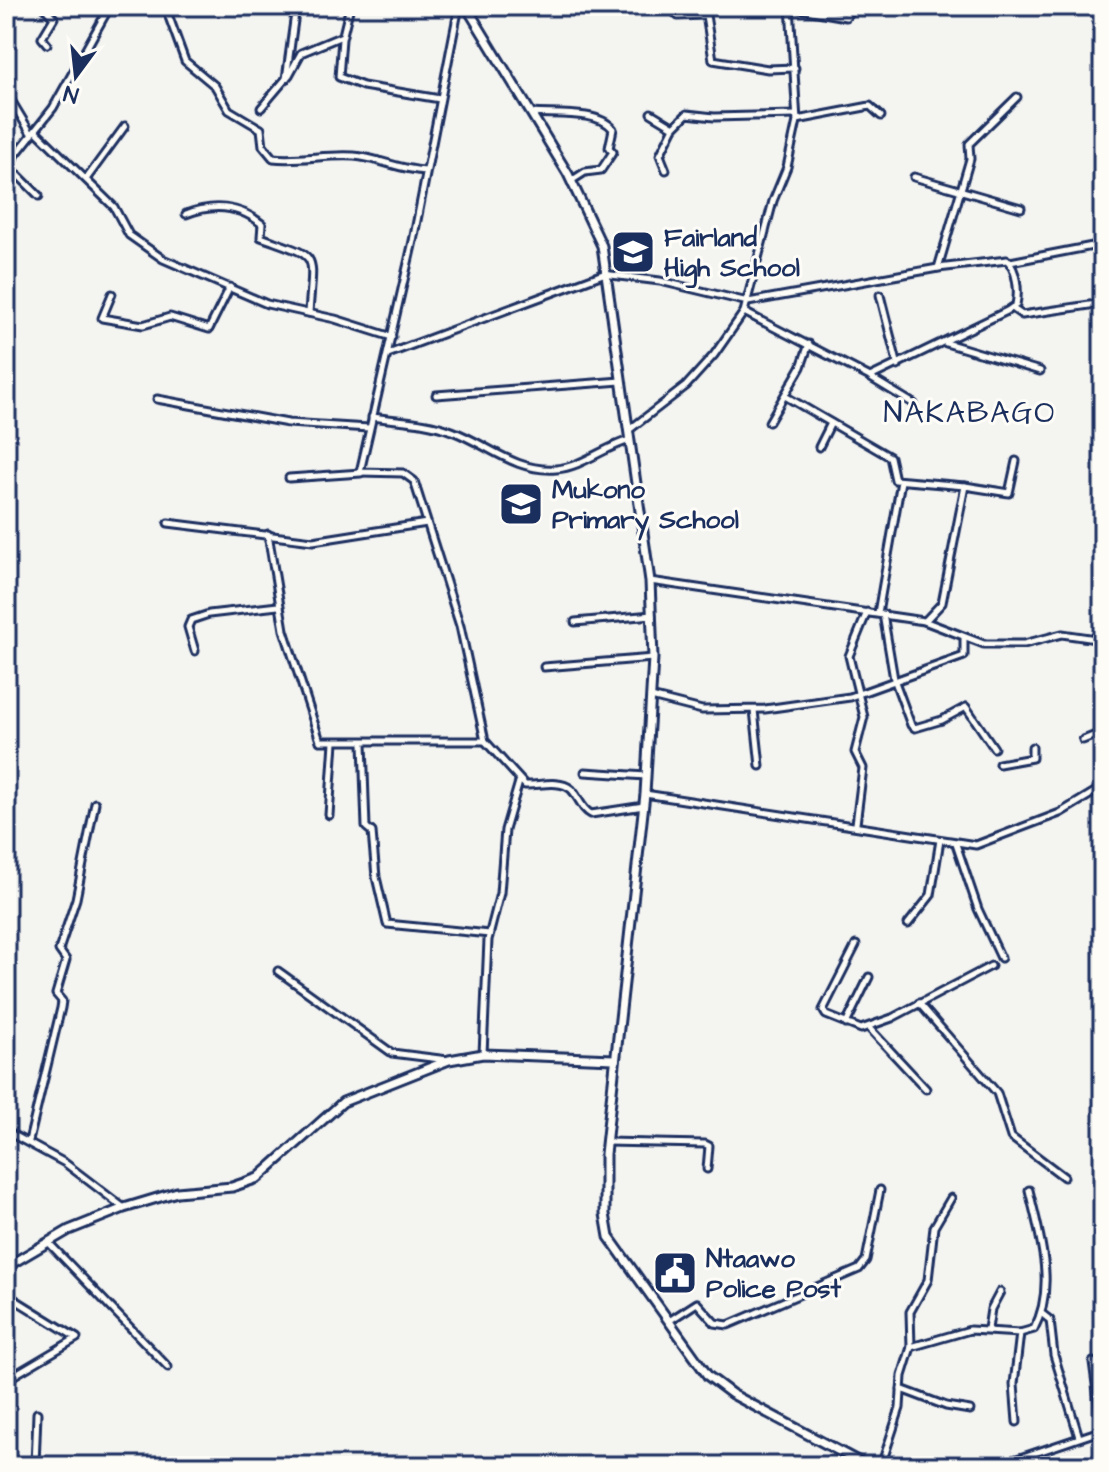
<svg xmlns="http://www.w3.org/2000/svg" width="1109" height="1472" viewBox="0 0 1109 1472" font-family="'Architects Daughter',sans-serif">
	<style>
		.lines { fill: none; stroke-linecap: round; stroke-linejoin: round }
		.street-casing { stroke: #1b2f5e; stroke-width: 11 }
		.secondary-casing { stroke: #1b2f5e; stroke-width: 13 }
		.street { stroke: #fdfcf7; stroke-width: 5 }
		.secondary { stroke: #fdfcf7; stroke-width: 7 }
		.labels { text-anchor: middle; stroke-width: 6; stroke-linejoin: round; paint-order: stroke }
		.poi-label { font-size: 26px; font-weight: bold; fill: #1b2f5e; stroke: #fdfcf7; text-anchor: start }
		.quarter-label { font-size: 30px; letter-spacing: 2px; fill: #1b2f5e; stroke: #fdfcf7 }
	</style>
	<rect width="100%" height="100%" fill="#f4f4f1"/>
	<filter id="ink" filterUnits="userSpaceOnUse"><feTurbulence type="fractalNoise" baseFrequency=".0125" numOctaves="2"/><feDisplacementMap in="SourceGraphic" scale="16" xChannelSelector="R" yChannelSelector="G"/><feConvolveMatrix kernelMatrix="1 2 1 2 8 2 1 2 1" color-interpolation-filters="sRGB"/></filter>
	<g filter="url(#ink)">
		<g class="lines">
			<!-- street casing -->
			<g class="street-casing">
				<g id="street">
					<path d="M 43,6 L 54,18 L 42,38 L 47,44"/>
					<path d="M 165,6 L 185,61 L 215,86 L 229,110 L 261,129 L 263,146 L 273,158 C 300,161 326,154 354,156 C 379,158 399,170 426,171"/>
					<path d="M 350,6 L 342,39 L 339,77 L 363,86 L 440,99"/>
					<path d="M 459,6 L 413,241 L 360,472 L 403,473 L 414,481 L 460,626 L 485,741 L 525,785 C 538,786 559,779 571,789 C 579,797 581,809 591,814 L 644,806"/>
					<path d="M 670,6 L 678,16 L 706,15 L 713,60 L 768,69 L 795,68"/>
					<path d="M 789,7 L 846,17 L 852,6"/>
					<path d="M 286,79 L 296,6"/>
					<path d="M 6,92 L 32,135"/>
					<path d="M 261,108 L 289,75 L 301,53 L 342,36"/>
					<path d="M 532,113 C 554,115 599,110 613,129 L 609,148 L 613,152 L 601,170 L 585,172 L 571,181"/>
					<path d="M 651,113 L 674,127 L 687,114 L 714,117 L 796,115"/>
					<path d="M 797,120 L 870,106 L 881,116"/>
					<path d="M 36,131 L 114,207 L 129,235 L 163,259 L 267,304 L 335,319 L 392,337"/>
					<path d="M 8,165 L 39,196"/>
					<path d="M 6,167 L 53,108 L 110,6"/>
					<path d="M 666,170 L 660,155 L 674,127"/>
					<path d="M 914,177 L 1021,208"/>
					<path d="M 87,178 L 125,126"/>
					<path d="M 186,214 C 212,204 239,205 262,224 L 261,237 C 321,259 313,250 309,313"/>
					<path d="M 1010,262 L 1103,244"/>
					<path d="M 938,268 L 970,159 L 969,144 L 1017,97"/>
					<path d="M 112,294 L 102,318 L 143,325 L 170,317 L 209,329 L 230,287"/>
					<path d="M 880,295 L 898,366"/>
					<path d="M 1012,308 L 1022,315 L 1103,303"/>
					<path d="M 946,343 L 1040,371"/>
					<path d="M 388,354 L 603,274 L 660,281 L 748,302 L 938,268 L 1007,260 C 1017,270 1019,291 1016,305 L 1007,311 L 870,377 L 744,312"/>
					<path d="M 871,378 L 914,404"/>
					<path d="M 436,395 L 621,381"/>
					<path d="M 785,396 L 890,457 L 895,480 L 965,486"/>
					<path d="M 157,399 L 288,423 L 369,428"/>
					<path d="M 372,417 C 399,421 426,421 452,431 C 487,444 515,472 556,469 C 582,467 604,447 630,440"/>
					<path d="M 769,422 L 801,367 L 809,344"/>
					<path d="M 629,430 L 686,386 L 714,355 L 744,312 L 773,201 L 787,167 L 797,121 L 790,6"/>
					<path d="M 819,447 L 831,423"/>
					<path d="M 289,478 L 361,473"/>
					<path d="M 168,523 L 313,541 L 427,523"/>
					<path d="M 268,534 L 284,630 L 320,741 L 485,741"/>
					<path d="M 650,581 L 924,621 L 984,644 L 1024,644 L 1062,634 L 1103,640"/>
					<path d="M 878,613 L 901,481"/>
					<path d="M 883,614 L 894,679 L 911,725 L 915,728 L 942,720 L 966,707 L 994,748"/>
					<path d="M 925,621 L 942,603 L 965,486 L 1009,493 L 1016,461"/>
					<path d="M 575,622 L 652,615"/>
					<path d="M 195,651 L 188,627 L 191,620 L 209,614 L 278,606"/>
					<path d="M 544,667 L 653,658"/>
					<path d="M 651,697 L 702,710 L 765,709 L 850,697 L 964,656 L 964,637"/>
					<path d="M 754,710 L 760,766"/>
					<path d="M 1083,740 L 1098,734 L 1103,735"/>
					<path d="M 363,743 L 366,827 L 372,832 L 376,877 L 387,924 L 490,934"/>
					<path d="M 999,764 L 1032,758 L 1032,747"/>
					<path d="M 585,772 L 646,776"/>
					<path d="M 645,794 L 976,845 L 1060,813 L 1103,787"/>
					<path d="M 329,815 L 334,742"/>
					<path d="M 856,824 L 863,768 L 855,752 L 864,717 L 849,656 L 867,612"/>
					<path d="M 956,844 L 978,909 L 1001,958"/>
					<path d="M 908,924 L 931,895 L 940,840"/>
					<path d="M 856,945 L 823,1010 L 826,1015 L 861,1029 L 892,1018 L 991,966"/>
					<path d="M 278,971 L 392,1053 L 448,1060"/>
					<path d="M 919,1003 L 997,1093 L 1011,1137 L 1064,1177"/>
					<path d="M 846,1024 L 869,977"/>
					<path d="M 870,1029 L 926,1089"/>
					<path d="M 483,1054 L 488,940 L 500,893 L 505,830 L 519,782"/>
					<path d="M 6,1131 L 65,1163 L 124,1208"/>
					<path d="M 29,1141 L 61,1008 L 62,1001 L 56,994 L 66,960 L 59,950 L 76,899 L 95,803"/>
					<path d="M 606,1142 L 705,1144 L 709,1146 L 707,1169"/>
					<path d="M 48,1242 L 168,1367"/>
					<path d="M 6,1294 L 77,1338 L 6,1380"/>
					<path d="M 1041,1313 L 1050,1320 L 1054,1355 L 1079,1437"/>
					<path d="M 669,1321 L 697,1303 L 715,1323 L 728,1325 L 859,1269 L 866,1260 L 880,1190"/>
					<path d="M 988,1329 L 991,1309 L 1000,1292"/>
					<path d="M 911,1347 L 970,1330 L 1020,1333 L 1034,1329 C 1057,1286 1039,1234 1029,1190"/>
					<path d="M 1093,1362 L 1102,1429"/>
					<path d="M 901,1389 L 946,1406 L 970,1410"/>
					<path d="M 1017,1422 L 1014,1384 L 1020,1333"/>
					<path d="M 35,1466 L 37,1413"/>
					<path d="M 881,1466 L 900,1408 L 902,1376 L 911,1347 L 910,1312 L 928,1280 L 934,1227 L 951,1198"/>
					<path d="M 996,1466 L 1103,1430"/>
				</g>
			</g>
			<!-- secondary casing -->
			<g class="secondary-casing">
				<g id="secondary">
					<path d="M 466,6 L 568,174 L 602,246 L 650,581 L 653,658 L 645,794 L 605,1154 L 605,1214 L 609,1237 L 708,1376 L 732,1394 L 867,1466"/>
					<path d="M 6,1267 L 69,1230 L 124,1208 L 177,1192 L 232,1187 L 258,1178 L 343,1102 L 449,1060 L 483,1054 L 614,1059"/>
				</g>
			</g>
			<!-- street -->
			<use href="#street" class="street"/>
			<!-- secondary -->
			<use href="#secondary" class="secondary"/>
		</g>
	</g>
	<!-- icons -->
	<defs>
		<g id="school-square" transform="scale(2.3)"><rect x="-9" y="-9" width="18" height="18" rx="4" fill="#1b2f5e" stroke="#fdfcf7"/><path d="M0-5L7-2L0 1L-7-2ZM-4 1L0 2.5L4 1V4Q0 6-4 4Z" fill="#fff"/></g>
		<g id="civic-square" transform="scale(2.3)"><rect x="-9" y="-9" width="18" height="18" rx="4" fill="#1b2f5e" stroke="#fdfcf7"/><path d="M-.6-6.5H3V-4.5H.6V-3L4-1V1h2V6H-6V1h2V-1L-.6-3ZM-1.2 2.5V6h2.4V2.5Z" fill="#fff"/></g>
	</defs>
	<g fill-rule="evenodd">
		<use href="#school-square" x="633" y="252"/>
		<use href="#school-square" x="521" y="504"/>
		<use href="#civic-square" x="675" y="1273"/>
	</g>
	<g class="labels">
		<!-- poi labels -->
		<g class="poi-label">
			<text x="664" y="246">Fairland<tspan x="664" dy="30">High School</tspan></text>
			<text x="552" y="498">Mukono<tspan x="552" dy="30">Primary School</tspan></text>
			<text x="706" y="1267">Ntaawo<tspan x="706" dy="30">Police Post</tspan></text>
		</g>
		<!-- quarter labels -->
		<g class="quarter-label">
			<text x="970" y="422">NAKABAGO</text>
		</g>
	</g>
	<!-- margin -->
	<rect width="1109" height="1472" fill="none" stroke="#fdfcf7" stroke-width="32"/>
	<rect x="16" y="16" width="1077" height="1440" fill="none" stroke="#1b2f5e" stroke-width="3" filter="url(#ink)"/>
	<!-- north arrow -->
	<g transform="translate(76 76) rotate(195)" stroke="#fdfcf7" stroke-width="6" paint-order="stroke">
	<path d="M0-6L14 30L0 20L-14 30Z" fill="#1b2f5e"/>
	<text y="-12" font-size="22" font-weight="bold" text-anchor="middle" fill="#1b2f5e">N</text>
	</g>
</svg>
